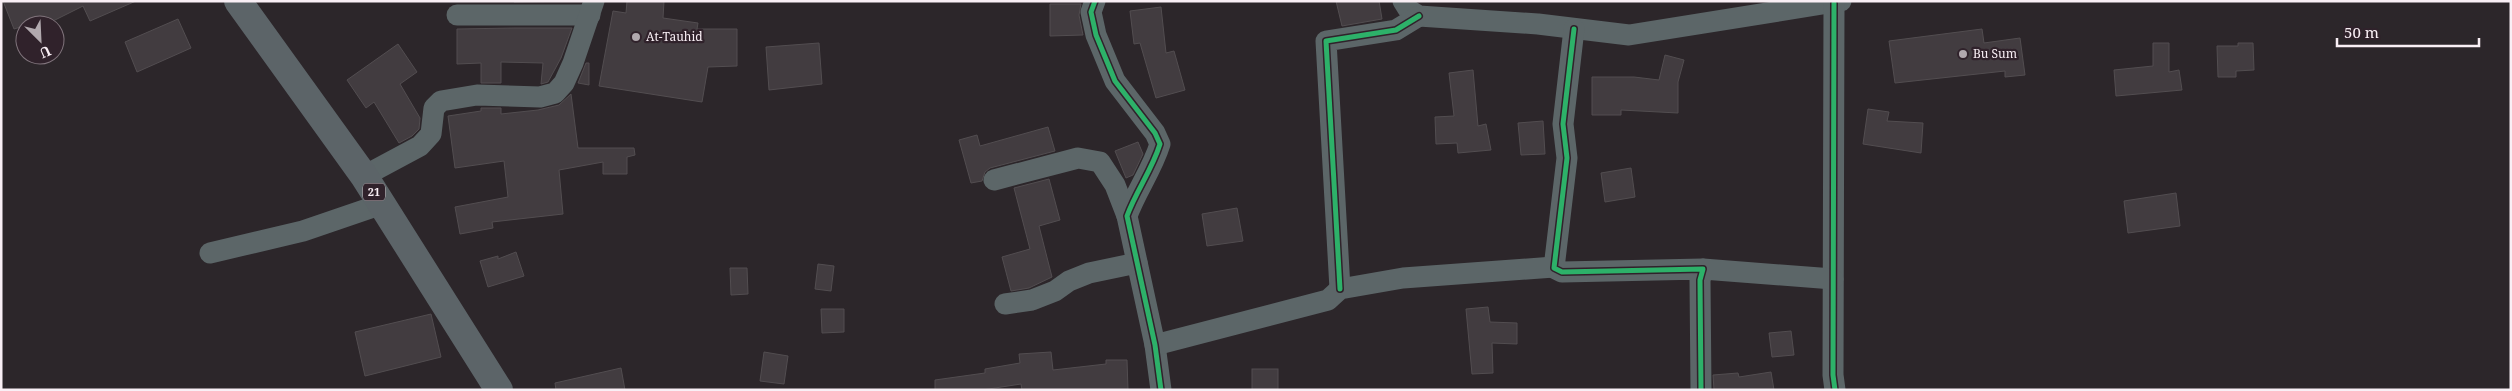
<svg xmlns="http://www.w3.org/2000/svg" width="2512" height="391" viewBox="0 0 2512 391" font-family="'Noto Serif',serif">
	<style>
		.building { fill: #423c40; stroke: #524d50 }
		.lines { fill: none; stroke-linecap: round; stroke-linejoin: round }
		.minor { stroke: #5c6668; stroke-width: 21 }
		.trunk { stroke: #5c6468; stroke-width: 28 }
		.cycleway-casing { stroke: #30222b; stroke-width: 8 }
		.cycleway { stroke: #2db169; stroke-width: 5 }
		.poi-dot { fill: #b1a9ae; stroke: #30222b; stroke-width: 2 }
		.labels { text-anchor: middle; stroke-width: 4.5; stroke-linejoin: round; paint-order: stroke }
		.shield { fill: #30222b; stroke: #bdb2b8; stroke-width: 1 }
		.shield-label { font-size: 11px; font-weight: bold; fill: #f9eff5 }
		.poi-label { font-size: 12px; fill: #f9eff5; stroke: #30222b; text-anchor: start }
	</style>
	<rect width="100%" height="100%" fill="#2c262a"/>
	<!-- building -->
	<g class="building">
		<path d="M 3,1 L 136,1 L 90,21 L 83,6 L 53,21 L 51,18 L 14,29 Z"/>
		<path d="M 514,1 L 581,1 L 514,2 Z"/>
		<path d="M 627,1 L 664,1 L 663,18 L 698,23 L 697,29 L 737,29 L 737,66 L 708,67 L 702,102 L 599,86 L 613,11 L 626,13 Z"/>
		<path d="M 1336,1 L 1379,1 L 1382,19 L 1342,26 Z"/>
		<path d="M 1050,4 L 1081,4 L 1079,15 L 1083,35 L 1050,36 Z"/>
		<path d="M 1161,7 L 1166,53 L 1174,51 L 1185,90 L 1156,98 L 1140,43 L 1134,44 L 1130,11 Z"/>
		<path d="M 178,19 L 191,48 L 137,72 L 125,42 Z"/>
		<path d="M 514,28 L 572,28 L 561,58 L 548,82 L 541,84 L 543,63 L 501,62 L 501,83 L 481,83 L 481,63 L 457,64 L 457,29 Z"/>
		<path d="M 1982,29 L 1984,43 L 2020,38 L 2025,75 L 2005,77 L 2005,71 L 1895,83 L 1889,41 Z"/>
		<path d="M 819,43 L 822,84 L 769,90 L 766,47 Z"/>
		<path d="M 2153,43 L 2169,43 L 2169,72 L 2179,70 L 2182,90 L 2116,96 L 2114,70 L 2153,66 Z"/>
		<path d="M 2238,43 L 2253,43 L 2254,70 L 2236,71 L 2236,77 L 2218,77 L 2217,46 L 2238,46 Z"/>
		<path d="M 398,44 L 417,72 L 400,84 L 420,118 L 419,129 L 412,136 L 399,143 L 374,102 L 366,108 L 347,80 Z"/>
		<path d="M 1665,55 L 1684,60 L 1678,82 L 1678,113 L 1621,110 L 1621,115 L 1592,115 L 1592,77 L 1634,77 L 1659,80 Z"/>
		<path d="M 586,63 L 589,63 L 589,85 L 578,83 Z"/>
		<path d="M 1473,70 L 1478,126 L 1486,124 L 1491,150 L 1458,153 L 1457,143 L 1436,144 L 1435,117 L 1454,116 L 1449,73 Z"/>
		<path d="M 571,94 L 578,148 L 634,148 L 635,155 L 627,157 L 627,174 L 603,174 L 603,162 L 559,170 L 563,214 L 492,222 L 493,228 L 460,234 L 455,207 L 508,197 L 504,161 L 455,168 L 448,116 L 481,111 L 481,108 L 501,108 L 501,114 L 538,110 L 559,105 Z"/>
		<path d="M 1868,109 L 1889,112 L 1887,121 L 1923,123 L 1921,153 L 1863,144 Z"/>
		<path d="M 1543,121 L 1545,154 L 1521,155 L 1518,123 Z"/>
		<path d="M 1048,127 L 1055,151 L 990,168 L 985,172 L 982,181 L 971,183 L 959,140 L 977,135 L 980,146 Z"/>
		<path d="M 1138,142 L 1143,154 L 1133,175 L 1126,178 L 1115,151 Z"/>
		<path d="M 1631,168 L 1635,197 L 1605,202 L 1601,173 Z"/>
		<path d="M 1049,179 L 1060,220 L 1039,226 L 1052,277 L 1029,288 L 1011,291 L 1002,257 L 1030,249 L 1014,188 Z"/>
		<path d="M 2176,193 L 2180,226 L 2128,233 L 2124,201 Z"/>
		<path d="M 1237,208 L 1243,241 L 1207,246 L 1202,214 Z"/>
		<path d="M 516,252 L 524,276 L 488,287 L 480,261 L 498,256 L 498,259 Z"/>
		<path d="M 818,264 L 834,266 L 831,291 L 815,289 Z"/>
		<path d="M 730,268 L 747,268 L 748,294 L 731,295 Z"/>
		<path d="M 1488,307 L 1490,322 L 1517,323 L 1517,344 L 1492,343 L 1493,373 L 1472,374 L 1466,309 Z"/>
		<path d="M 821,309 L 844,309 L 844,332 L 822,333 Z"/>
		<path d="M 431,314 L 441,357 L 365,376 L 355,332 Z"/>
		<path d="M 1791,331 L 1794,355 L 1772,357 L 1769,333 Z"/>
		<path d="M 764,352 L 788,356 L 784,384 L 760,381 Z"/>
		<path d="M 1051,352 L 1053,370 L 1106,364 L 1106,360 L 1127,360 L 1128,390 L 1022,390 L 1021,384 L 982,390 L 935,390 L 935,380 L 985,373 L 985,369 L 1020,363 L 1019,354 Z"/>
		<path d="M 621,368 L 625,390 L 556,390 L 555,383 Z"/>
		<rect x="1252" y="369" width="26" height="21"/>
		<path d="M 1771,372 L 1774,390 L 1714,390 L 1713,375 L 1738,373 L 1739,377 Z"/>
	</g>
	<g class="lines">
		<!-- minor -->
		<g class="minor">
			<path d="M 1095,1 L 1091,12 L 1096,35 L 1115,81 L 1155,133 L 1160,144 C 1152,170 1136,191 1127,216 L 1155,345 L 1161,390"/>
			<path d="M 1403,1 L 1408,9 L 1419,16 L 1538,24 L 1629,35 L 1841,1"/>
			<path d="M 1834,3 L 1833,375 L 1835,390"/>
			<path d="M 457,15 L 590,15"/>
			<path d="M 1574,29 L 1563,124 L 1567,158 L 1554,268 L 1562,272 L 1703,269 L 1700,280 L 1701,390"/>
			<path d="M 364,176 L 420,146 L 431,134 L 434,108 L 441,101 L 477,95 L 540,97 L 555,93 L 564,83 L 573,63 L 594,1"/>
			<path d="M 994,180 L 1078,158 L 1100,162 L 1115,185 L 1127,216"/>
			<path d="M 210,253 L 303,231 L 382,204"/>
			<path d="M 1703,269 L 1833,279"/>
			<path d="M 1340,289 L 1326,41 L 1396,30 L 1419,16"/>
			<path d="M 1005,304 L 1032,300 L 1055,291 L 1069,281 L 1089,273 L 1137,263"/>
			<path d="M 1155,345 L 1328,300 L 1340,289 L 1403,278 L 1554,267"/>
		</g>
		<!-- trunk -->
		<path class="trunk" d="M 238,1 L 364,176 L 499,390"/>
		<!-- cycleway casing -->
		<g class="cycleway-casing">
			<g id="cycleway">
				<path d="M 1095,1 L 1091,12 L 1096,35 L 1115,81 L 1155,133 L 1160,144 C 1152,170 1136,191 1127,216 L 1155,345 L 1161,390"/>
				<path d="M 1834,3 L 1833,375 L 1835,390"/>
				<path d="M 1574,29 L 1563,124 L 1567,158 L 1554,268 L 1562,272 L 1703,269 L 1700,280 L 1701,390"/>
				<path d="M 1340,289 L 1326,41 L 1396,30 L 1419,16"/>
			</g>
		</g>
		<!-- cycleway -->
		<use href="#cycleway" class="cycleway"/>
	</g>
	<!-- markers -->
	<g class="poi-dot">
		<circle cx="636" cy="37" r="5"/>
		<circle cx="1963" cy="54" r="5"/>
	</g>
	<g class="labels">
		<!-- shield labels -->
		<rect class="shield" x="363" y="183.5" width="22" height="17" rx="4"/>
		<g class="shield-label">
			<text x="374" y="196">21</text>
		</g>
		<!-- poi labels -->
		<g class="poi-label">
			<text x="646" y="41">At-Tauhid</text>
			<text x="1973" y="58">Bu Sum</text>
		</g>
	</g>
	<!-- border -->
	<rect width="2512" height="391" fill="none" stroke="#f9eff5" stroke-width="5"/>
	<!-- north arrow -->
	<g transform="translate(40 40) rotate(156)"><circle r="24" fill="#30222b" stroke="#80747c"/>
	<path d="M0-4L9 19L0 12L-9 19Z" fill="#b1a9ae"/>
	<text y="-8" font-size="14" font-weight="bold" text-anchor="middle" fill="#f9eff5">U</text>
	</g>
	<!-- scale -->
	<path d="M2337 38v8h142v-8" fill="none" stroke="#f9eff5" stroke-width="2.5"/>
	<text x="2344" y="38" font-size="15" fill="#f9eff5" stroke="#30222b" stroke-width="4" paint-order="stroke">50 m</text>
</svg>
